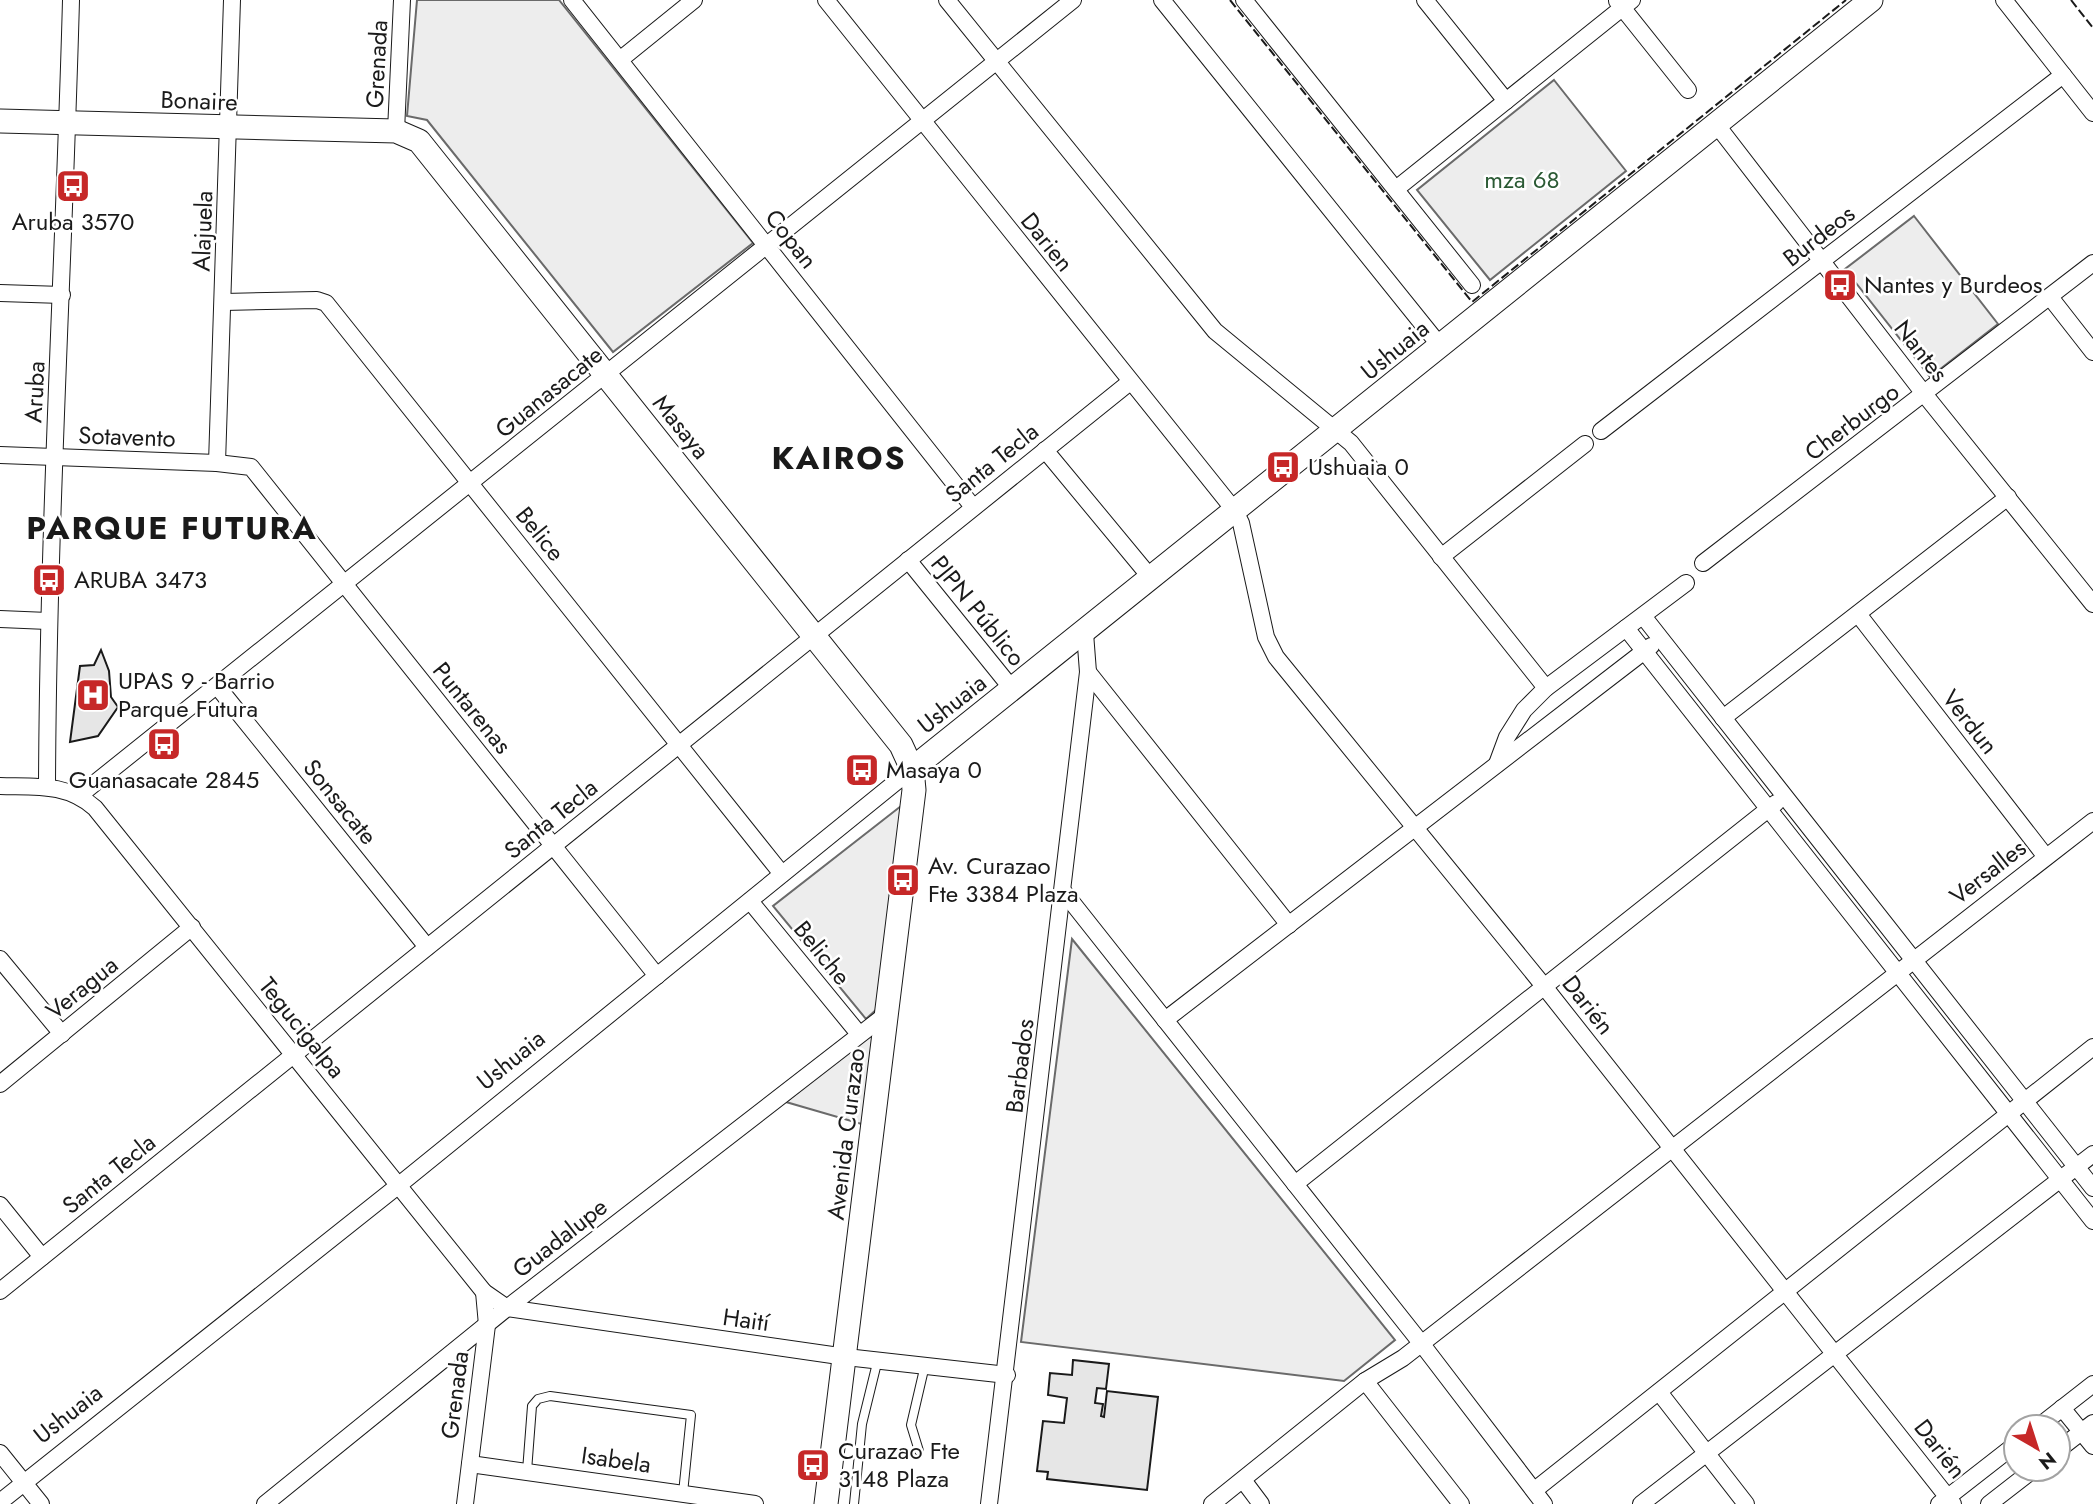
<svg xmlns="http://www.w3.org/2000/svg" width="2093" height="1504" viewBox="0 0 2093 1504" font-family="Jost,sans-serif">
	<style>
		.built { fill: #ededed; stroke: #6a6a6a; stroke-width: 2 }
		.building { fill: #e6e6e6; stroke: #1a1a1a; stroke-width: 2 }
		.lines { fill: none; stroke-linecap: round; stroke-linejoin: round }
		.lane-casing { stroke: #1a1a1a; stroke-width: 10 }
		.street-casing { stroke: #1a1a1a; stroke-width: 18 }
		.secondary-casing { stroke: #1a1a1a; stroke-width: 25 }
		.lane { stroke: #fff; stroke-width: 8 }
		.street { stroke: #fff; stroke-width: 16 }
		.secondary { stroke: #fff; stroke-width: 23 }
		.fence { stroke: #1a1a1a; stroke-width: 2; stroke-dasharray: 9 3.5; stroke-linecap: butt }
		.labels { text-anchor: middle; stroke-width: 5; stroke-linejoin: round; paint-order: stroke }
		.street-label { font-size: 24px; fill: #1a1a1a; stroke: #fff }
		.park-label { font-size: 24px; fill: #2b5a34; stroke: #fff }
		.poi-label { font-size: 24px; fill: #1a1a1a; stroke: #fff; text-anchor: start }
		.district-label { font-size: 32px; font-weight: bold; letter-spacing: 2px; fill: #1a1a1a; stroke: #fff }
	</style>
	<rect width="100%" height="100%" fill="#fff"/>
	<!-- built -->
	<g class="built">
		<path d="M 417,0 L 559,0 L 753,243 L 613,352 L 427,120 L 407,116 Z"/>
		<path d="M 1554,80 L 1626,171 L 1490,280 L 1417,190 Z"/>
		<path d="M 1914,216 L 1998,324 L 1930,377 L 1845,269 Z"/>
		<path d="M 910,799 L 878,1008 L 866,1019 L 773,906 Z"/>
		<path d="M 1072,939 L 1395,1340 L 1344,1381 L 1021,1342 Z"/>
		<path d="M 877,1028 L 865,1125 L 786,1102 Z"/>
	</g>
	<!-- building -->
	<g class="building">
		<path d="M 101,650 L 109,671 L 111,697 L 118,707 L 98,736 L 70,742 L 80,666 L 94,665 Z"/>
		<path d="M 1073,1360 L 1109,1364 L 1106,1389 L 1097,1388 L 1095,1403 L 1103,1404 L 1101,1416 L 1104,1417 L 1107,1391 L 1158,1397 L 1147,1490 L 1047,1479 L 1048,1472 L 1037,1471 L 1043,1421 L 1064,1423 L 1067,1398 L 1048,1395 L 1050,1373 L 1072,1375 Z"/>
	</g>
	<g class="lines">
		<!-- lane casing -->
		<g class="lane-casing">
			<g id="lane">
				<path d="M 919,1451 L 911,1425 L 925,1365"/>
				<path d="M 527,1471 L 532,1406 L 538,1399 L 550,1396 L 691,1415 L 683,1493"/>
				<path d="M 854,1504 L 862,1424 L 878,1359"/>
			</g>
		</g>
		<!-- street casing -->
		<g class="street-casing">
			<g id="street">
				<path d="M 572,0 L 973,507"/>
				<path d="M 826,0 L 1235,511 L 1241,523 L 1266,637 L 1276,657 L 1543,985 L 1953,1504"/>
				<path d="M 947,0 L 1215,331 L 1351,443 L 1546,688"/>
				<path d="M 1162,0 L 1441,347"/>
				<path d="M 1244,0 L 1472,285"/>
				<path d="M 1425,0 L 1506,101"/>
				<path d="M 2004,0 L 2093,113"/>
				<path d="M 1617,1 L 1688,90"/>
				<path d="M 621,59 L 694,0"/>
				<path d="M 1716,124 L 1925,395 L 2093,604"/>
				<path d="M 396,131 L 402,0"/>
				<path d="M 1396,189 L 1632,0"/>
				<path d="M 0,293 L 62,295"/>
				<path d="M 2050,297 L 2093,352"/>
				<path d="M 224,302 L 317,300 L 326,303 L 782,874"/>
				<path d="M 1601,431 L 2063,75"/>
				<path d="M 1045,450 L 1151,578"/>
				<path d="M 0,455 L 217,463 L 251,467 L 657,976"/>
				<path d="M 217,463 L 232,0"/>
				<path d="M 1441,557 L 1585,444"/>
				<path d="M 908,560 L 1013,690"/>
				<path d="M 1703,563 L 2093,263"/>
				<path d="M 1858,614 L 2046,857"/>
				<path d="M 1643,616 L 2093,1188"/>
				<path d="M 0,619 L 48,621"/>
				<path d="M 1626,628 L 2093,1221"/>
				<path d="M 1088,672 L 1289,925"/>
				<path d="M 217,686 L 427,947"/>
				<path d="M 1723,718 L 2008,497"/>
				<path d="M 1497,764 L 1507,737 L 1524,710 L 1546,688 L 1686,583"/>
				<path d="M 0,786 C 36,787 67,783 95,808 L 484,1292 L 507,1308 L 846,1357 L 1007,1375"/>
				<path d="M 47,787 C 48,524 64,262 71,0"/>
				<path d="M 80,795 L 1073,0"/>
				<path d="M 1063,891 L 1421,1343 L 1544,1504"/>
				<path d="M 750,901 L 859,1034"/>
				<path d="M 0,959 L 62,1034"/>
				<path d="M 1165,1020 L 1651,646"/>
				<path d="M 0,1084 L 192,927"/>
				<path d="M 1295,1184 L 1776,803"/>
				<path d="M 0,1205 L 42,1257"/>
				<path d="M 0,1291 L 1130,382"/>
				<path d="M 1365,1381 L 1461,1504"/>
				<path d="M 1659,1392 L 1746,1504"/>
				<path d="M 2062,1408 L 2093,1446"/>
				<path d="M 2038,1427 L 2093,1384"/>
				<path d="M 2058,1450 L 2093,1423"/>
				<path d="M 0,1453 L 41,1504"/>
				<path d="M 470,1464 L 755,1504"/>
				<path d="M 1243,1480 L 1261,1504"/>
				<path d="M 1536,1489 L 2093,1047"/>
				<path d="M 0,1502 L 399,1185 L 912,769"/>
				<path d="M 265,1504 L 507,1308 L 888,1013"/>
				<path d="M 465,1504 L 487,1325 L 484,1292"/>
				<path d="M 989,1504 L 1088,672 L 1085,633"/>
				<path d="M 1212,1504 L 1365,1381 L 1403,1358 L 2093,821"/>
				<path d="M 1641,1504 L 2093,1154"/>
				<path d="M 1939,1504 L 2016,1444"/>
				<path d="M 1989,1504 L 2034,1469"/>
			</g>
		</g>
		<!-- secondary casing -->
		<g class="secondary-casing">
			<g id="secondary">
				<path d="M 0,121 L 396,131 L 419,141 L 901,745 L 912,769 L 914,790 L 826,1504"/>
				<path d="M 912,769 L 1871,0"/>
			</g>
		</g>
		<!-- lane -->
		<use href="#lane" class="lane"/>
		<!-- street -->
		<use href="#street" class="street"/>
		<!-- secondary -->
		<use href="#secondary" class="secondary"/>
		<!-- fence -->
		<g class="fence">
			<path d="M 1230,0 L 1472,302 L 1846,0"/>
			<path d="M 2071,0 L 2093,28"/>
		</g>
	</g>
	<!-- icons -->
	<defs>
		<g id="bus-square" transform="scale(1.75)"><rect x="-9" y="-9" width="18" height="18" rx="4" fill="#c62828" stroke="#fff"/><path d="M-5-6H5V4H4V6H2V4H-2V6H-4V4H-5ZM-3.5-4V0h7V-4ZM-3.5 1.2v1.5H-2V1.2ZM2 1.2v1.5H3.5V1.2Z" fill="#fff"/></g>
		<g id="hospital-square" transform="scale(1.75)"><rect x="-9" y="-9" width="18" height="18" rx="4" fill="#c62828" stroke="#fff"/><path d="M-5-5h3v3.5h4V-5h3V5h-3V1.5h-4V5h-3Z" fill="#fff"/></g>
	</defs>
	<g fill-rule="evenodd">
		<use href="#bus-square" x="73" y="186"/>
		<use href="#bus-square" x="1840" y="285"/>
		<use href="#bus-square" x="1283" y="467"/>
		<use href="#bus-square" x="49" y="580"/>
		<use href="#hospital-square" x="93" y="695"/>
		<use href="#bus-square" x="164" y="744"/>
		<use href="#bus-square" x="862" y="770"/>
		<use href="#bus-square" x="903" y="880"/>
		<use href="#bus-square" x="813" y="1465"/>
	</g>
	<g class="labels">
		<!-- street labels -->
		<g class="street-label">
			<text transform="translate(377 64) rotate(-87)" y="8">Grenada</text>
			<text transform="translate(199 101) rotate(2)" y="8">Bonaire</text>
			<text transform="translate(203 231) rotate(-88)" y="8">Alajuela</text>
			<text transform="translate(1819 236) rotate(-38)" y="8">Burdeos</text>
			<text transform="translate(791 239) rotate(52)" y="8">Copan</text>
			<text transform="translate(1047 242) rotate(51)" y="8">Darien</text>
			<text transform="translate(1395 350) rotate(-39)" y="8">Ushuaia</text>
			<text transform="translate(1921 351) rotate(52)" y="8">Nantes</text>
			<text transform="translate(35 392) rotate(-87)" y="8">Aruba</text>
			<text transform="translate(549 392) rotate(-39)" y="8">Guanasacate</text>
			<text transform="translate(1852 422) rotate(-37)" y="8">Cherburgo</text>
			<text transform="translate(681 427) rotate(51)" y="8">Masaya</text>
			<text transform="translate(127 437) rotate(2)" y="8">Sotavento</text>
			<text transform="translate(992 463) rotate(-39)" y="8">Santa Tecla</text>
			<text transform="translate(540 534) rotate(51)" y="8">Belice</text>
			<text transform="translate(978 611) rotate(51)" y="8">PJPN Público</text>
			<text transform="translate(952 704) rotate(-38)" y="8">Ushuaia</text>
			<text transform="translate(472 708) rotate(51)" y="8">Puntarenas</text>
			<text transform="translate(1970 722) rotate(52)" y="8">Verdun</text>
			<text transform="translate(340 802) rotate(51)" y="8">Sonsacate</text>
			<text transform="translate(551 819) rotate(-39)" y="8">Santa Tecla</text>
			<text transform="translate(1988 872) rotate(-38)" y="8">Versalles</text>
			<text transform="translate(822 953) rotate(51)" y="8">Beliche</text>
			<text transform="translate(82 988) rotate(-39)" y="8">Veragua</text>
			<text transform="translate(1588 1005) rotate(52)" y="8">Darién</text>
			<text transform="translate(302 1028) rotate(51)" y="8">Tegucigalpa</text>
			<text transform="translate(511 1060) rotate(-39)" y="8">Ushuaia</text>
			<text transform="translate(1020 1066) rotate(-83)" y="8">Barbados</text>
			<text transform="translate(846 1134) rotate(-83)" y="8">Avenida Curazao</text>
			<text transform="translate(109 1174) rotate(-39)" y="8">Santa Tecla</text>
			<text transform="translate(560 1238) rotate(-38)" y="8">Guadalupe</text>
			<text transform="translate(746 1320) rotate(8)" y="8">Haití</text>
			<text transform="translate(455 1395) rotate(-83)" y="8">Grenada</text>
			<text transform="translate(68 1414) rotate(-38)" y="8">Ushuaia</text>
			<text transform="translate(1940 1449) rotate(52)" y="8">Darién</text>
			<text transform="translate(616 1460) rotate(8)" y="8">Isabela</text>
		</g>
		<!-- park labels -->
		<g class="park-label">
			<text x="1522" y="188">mza 68</text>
		</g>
		<!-- poi labels -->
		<g class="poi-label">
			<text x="73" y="230" text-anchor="middle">Aruba 3570</text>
			<text x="1864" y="293">Nantes y Burdeos</text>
			<text x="1308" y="475">Ushuaia 0</text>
			<text x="74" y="588">ARUBA 3473</text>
			<text x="118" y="689">UPAS 9 - Barrio<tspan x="118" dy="28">Parque Futura</tspan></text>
			<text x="886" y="778">Masaya 0</text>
			<text x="164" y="788" text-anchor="middle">Guanasacate 2845</text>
			<text x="928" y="874">Av. Curazao<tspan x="928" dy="28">Fte 3384 Plaza</tspan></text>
			<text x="838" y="1459">Curazao Fte<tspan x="838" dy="28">3148 Plaza</tspan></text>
		</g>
		<!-- district labels -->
		<g class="district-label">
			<text x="839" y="469">KAIROS</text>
			<text x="172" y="539">PARQUE FUTURA</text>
		</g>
	</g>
	<!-- north arrow -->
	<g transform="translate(2037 1448) rotate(141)"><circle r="33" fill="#ffffff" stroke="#a3a3a3" stroke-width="2"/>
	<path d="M0-5L12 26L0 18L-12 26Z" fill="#c62828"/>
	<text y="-10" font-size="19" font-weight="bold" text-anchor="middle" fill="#1a1a1a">N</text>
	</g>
</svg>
